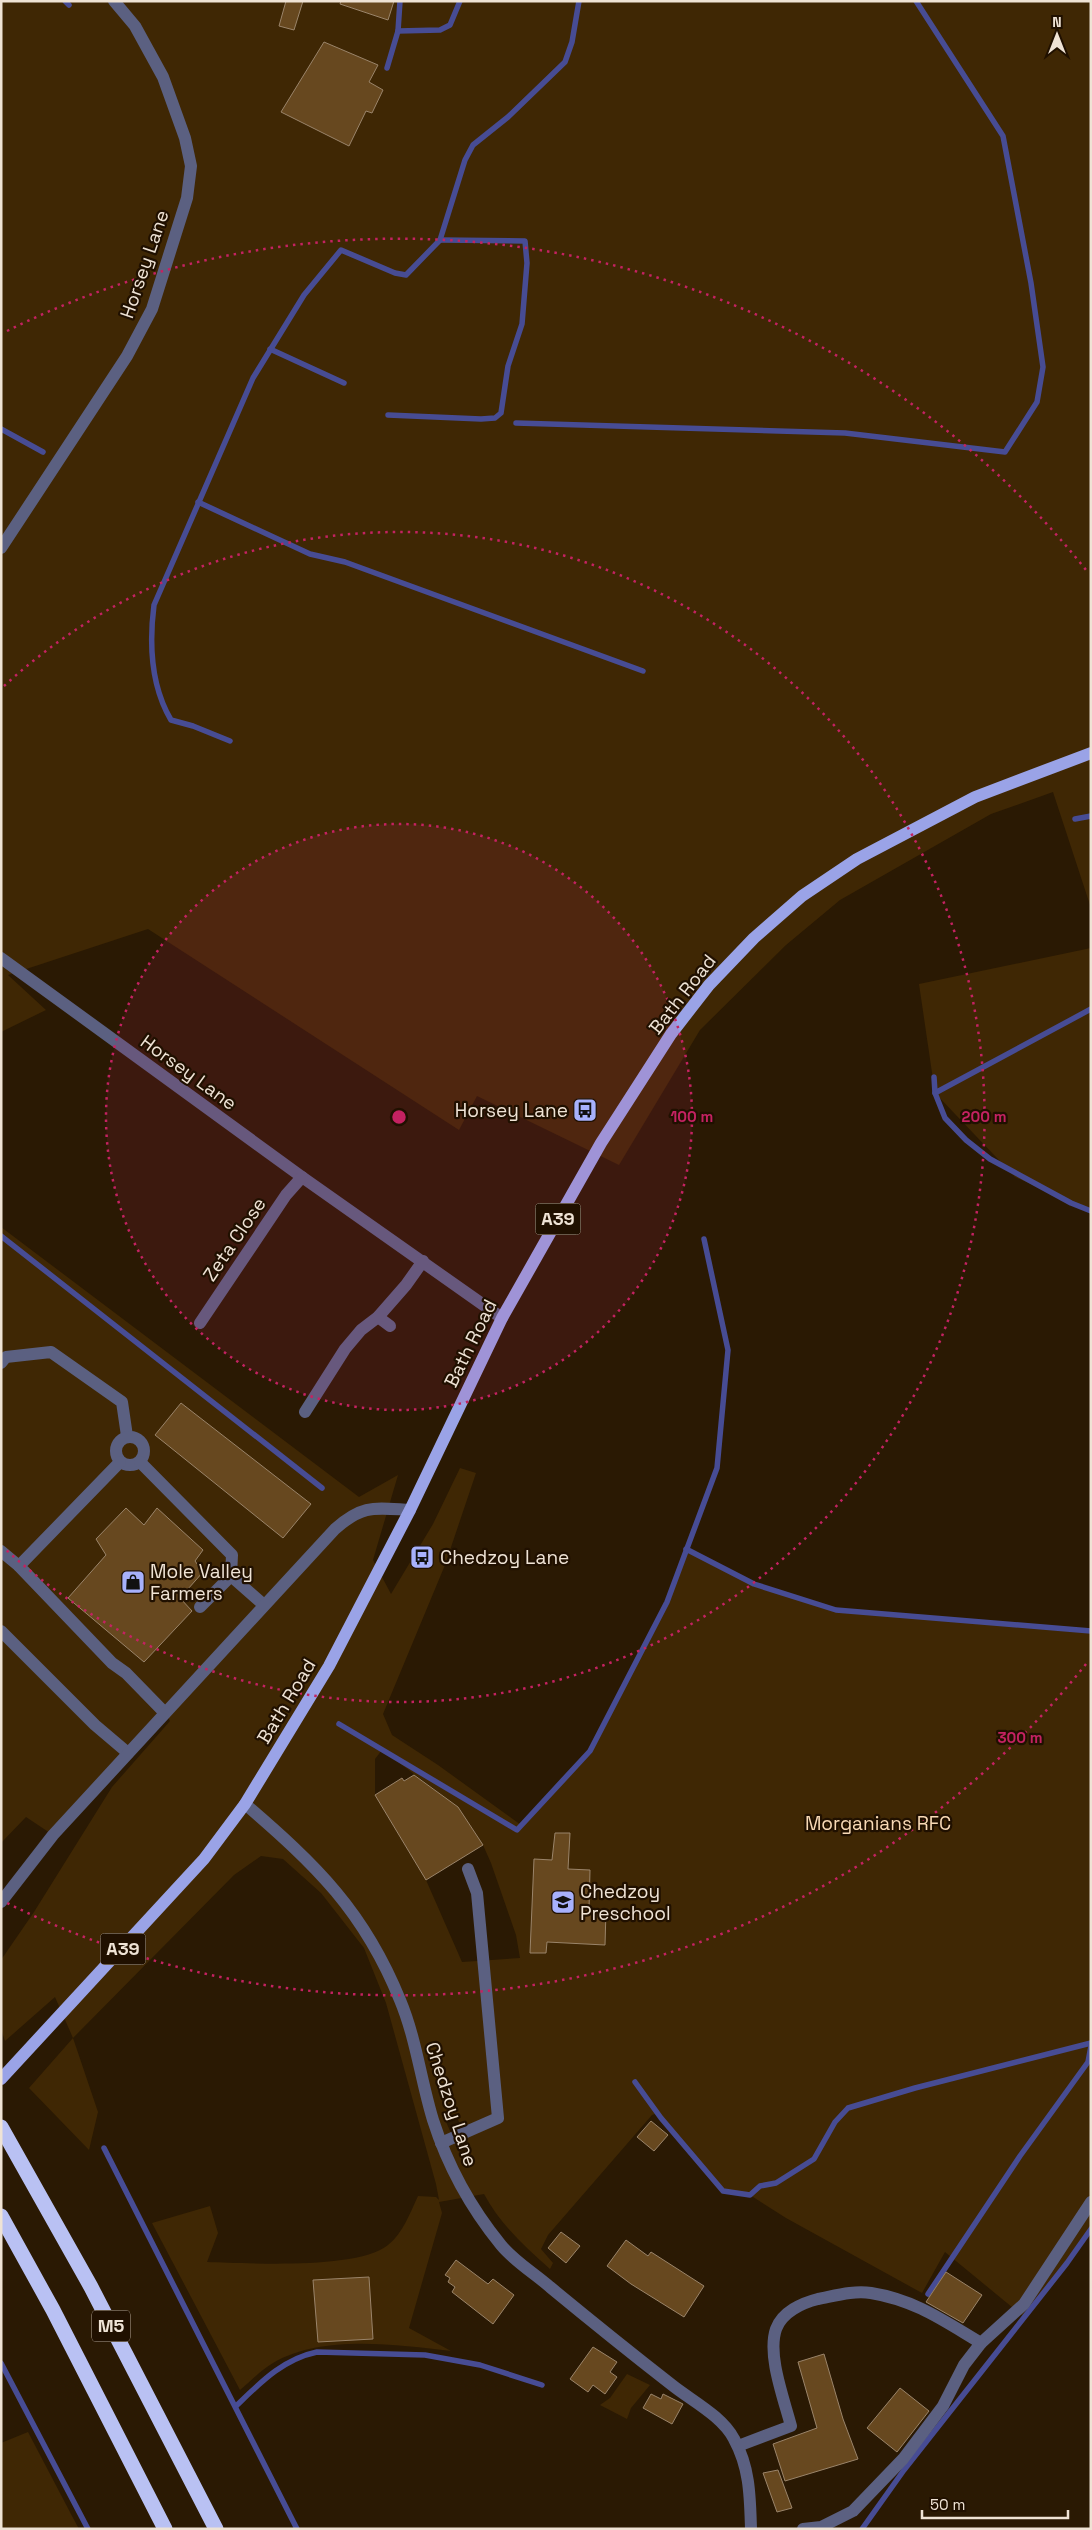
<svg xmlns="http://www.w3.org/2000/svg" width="1092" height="2530" viewBox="0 0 1092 2530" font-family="'Space Grotesk',sans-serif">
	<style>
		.green { fill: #3f2704; fill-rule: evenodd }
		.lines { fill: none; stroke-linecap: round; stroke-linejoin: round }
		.stream { stroke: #474c94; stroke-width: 5.5 }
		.building { fill: #67481f; stroke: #9a846a }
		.minor { stroke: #5b6081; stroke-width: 12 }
		.major { stroke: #9aa3e7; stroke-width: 12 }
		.highway { stroke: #b9c1f3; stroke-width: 15 }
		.ring { fill: none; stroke: #c42261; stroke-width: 2.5; stroke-dasharray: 2.5 5 }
		.labels { text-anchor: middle; stroke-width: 4.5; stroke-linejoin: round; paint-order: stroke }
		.shield { fill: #201000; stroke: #b1a495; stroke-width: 1 }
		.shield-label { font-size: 18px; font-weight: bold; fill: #efe3d5 }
		.street-label { font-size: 19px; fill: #efe3d5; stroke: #201000 }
		.poi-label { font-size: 19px; fill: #efe3d5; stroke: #201000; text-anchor: start }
		.park-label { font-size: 19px; fill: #f8d9b5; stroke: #201000 }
		.centre { fill: #c42261; stroke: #201000; stroke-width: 2.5 }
		.ring-label { font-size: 15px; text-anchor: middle; font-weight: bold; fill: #c42261; stroke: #201000; stroke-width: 4.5; stroke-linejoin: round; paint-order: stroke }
	</style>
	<rect width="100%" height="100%" fill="#2a1903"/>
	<!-- green -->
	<g class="green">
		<path d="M 1,1 L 1091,1 L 1091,908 L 1053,792 L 991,814 L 840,900 L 786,945 L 700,1030 L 619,1165 L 477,1096 L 459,1130 L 148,929 L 8,975 L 46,1010 L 1,1032 Z"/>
		<path d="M 1091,948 L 1091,1210 L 1015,1177 L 935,1093 L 919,984 Z"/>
		<path d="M 1,1227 L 359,1497 L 398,1475 L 373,1560 L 391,1594 L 433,1524 L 460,1468 L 476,1473 L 445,1565 L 383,1714 L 392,1735 L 438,1765 L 521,1825 L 590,1750 L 667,1602 L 686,1549 L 754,1584 L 836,1610 L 1091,1631 L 1091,2229 L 1067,2263 L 1024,2317 L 945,2252 L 922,2293 L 786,2218 L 750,2195 L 723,2191 L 658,2113 L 652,2115 L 548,2235 L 541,2249 L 553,2263 L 550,2269 C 524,2246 500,2224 484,2194 L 439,2202 L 442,2213 L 409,2328 L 451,2351 C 396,2345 323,2334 273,2363 C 261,2370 251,2381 240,2390 L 152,2223 L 210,2206 L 218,2233 L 207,2262 C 248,2263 357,2270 388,2245 C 403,2233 410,2213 418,2196 L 436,2197 L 439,2200 L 436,2184 L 386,2003 L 364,1948 L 321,1893 L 283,1859 L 261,1856 L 234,1875 L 73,2038 L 98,2112 L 89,2150 L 29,2088 L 73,2038 L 55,1997 L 5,2041 L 1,2029 L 1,1960 L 34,1912 L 112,1787 L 170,1721 L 166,1714 L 53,1835 L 26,1817 L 1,1843 ZM 382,1750 L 458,1807 L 483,1845 L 491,1863 L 516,1935 L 520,1958 L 462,1962 L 426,1880 L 375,1795 L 375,1759 ZM 443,2115 L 457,2117 L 468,2145 L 462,2158 Z"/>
		<path d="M 627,2374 L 650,2385 L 631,2408 L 627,2419 L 600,2405 L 610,2398 Z"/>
		<path d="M 28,2432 L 72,2516 L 79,2529 L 1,2529 L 1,2443 Z"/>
	</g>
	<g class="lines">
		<!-- stream -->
		<g class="stream">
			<path d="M 65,1 L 69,5"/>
			<path d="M 398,31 L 440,30 L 450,25 L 460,1"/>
			<path d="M 387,68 L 398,31 L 400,1"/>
			<path d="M 270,349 L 344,383"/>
			<path d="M 388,415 L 481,419 L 495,418 L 501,413 L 508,366 L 522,324 L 527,263 L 525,241 L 440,240"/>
			<path d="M 516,423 L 845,433 L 1005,452 L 1037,402 L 1043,367 L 1031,283 L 1003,136 L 916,1"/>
			<path d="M 1,429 L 43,452"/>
			<path d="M 198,502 L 310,554 L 345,562 L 643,671"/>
			<path d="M 230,741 L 193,726 L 171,720 C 151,686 149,644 154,605 L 253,378 L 304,295 L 341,250 L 395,273 L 406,275 L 440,240 L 465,160 L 473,145 L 508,117 L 565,62 L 572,42 L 579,1"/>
			<path d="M 1075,819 L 1091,816"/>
			<path d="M 934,1077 L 935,1093 L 1091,1009"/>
			<path d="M 935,1093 L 945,1118 L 966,1140 L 990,1159 L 1071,1203 L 1091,1211"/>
			<path d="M 1,1236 L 322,1488"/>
			<path d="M 686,1549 L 754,1584 L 836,1610 L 1091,1631"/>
			<path d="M 339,1724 L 517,1830 L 590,1751 L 667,1602 L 717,1468 L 728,1350 L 704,1239"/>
			<path d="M 635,2082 L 661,2118 L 723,2191 L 750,2195 L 760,2186 L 776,2183 L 814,2159 L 835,2122 L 848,2108 L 915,2088 L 1091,2043"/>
			<path d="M 104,2148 L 297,2529"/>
			<path d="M 928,2294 L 1020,2156 L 1088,2062 L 1091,2046"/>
			<path d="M 1,2363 L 88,2529"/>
			<path d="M 236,2406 C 260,2383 283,2359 317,2352 L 425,2355 L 480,2365 L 542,2385"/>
			<path d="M 862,2529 L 904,2470 L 1067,2263 L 1091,2229"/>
		</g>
	</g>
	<!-- building -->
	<g class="building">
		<path d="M 286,1 L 303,1 L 294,30 L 279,26 Z"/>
		<path d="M 341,1 L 394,1 L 388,20 L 340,4 Z"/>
		<path d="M 324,42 L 378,65 L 369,82 L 383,90 L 372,113 L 366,111 L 349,146 L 281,112 Z"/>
		<path d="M 181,1403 L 311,1504 L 283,1538 L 155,1435 Z"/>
		<path d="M 126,1508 L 144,1525 L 157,1508 L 203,1550 L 195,1561 L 203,1572 L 180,1598 L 192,1611 L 144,1662 L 68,1598 L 106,1555 L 96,1539 Z"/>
		<path d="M 414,1775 L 458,1807 L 483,1845 L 426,1880 L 375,1795 L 402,1778 L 404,1781 Z"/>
		<path d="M 555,1833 L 570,1833 L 568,1869 L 590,1870 L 589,1910 L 606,1910 L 605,1945 L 547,1942 L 546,1953 L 530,1953 L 534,1859 L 552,1860 Z"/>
		<path d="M 651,2121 L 668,2135 L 654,2151 L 637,2137 Z"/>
		<path d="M 561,2232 L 580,2246 L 566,2263 L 548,2248 Z"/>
		<path d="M 626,2240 L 648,2256 L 651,2252 L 704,2286 L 684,2317 L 631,2284 L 607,2266 Z"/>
		<path d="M 456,2260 L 488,2284 L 493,2279 L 514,2295 L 493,2324 L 452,2292 L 455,2287 L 448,2282 L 450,2278 L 445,2275 Z"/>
		<path d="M 946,2272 L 982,2295 L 963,2323 L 926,2302 Z"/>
		<path d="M 369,2277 L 373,2339 L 318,2342 L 313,2280 Z"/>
		<path d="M 593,2347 L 617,2362 L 610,2372 L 617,2377 L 605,2394 L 593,2385 L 588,2392 L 570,2379 Z"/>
		<path d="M 824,2354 L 843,2419 L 858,2459 L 785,2481 L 773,2444 L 817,2428 L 798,2362 Z"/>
		<path d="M 900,2388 L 929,2411 L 897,2452 L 867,2428 Z"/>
		<path d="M 651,2394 L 661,2399 L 663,2394 L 683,2404 L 672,2424 L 643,2408 Z"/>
		<path d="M 778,2470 L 792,2508 L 777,2512 L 763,2473 Z"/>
	</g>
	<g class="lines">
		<!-- minor -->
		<g class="minor">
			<path d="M 1,548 L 127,356 L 152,309 L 187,198 L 191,166 L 185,138 L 163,77 L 135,26 L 114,1"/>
			<path d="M 1,958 L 302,1177 L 502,1318"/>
			<path d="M 378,1317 L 390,1326"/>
			<path d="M 200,1323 L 286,1195 L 302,1177"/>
			<path d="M 1,1363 L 6,1357 L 51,1352 L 122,1402 L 127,1436"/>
			<path d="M 305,1412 L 345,1349 L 361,1330 L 378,1317 L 406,1285 L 423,1261"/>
			<circle cx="130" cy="1451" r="14"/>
			<path d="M 120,1462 L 19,1566 L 112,1663 L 126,1673 L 165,1713"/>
			<path d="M 140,1462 L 232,1555 L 231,1576"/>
			<path d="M 1,1551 L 19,1566"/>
			<path d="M 200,1607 L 231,1576 L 264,1605"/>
			<path d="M 1,1631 L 95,1725 L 128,1753"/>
			<path d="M 245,1804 C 316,1865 364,1911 400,2000 C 416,2038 421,2081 433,2120 C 448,2167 470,2207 501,2245 C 514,2261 534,2273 550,2287 C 590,2320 631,2353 672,2385 C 692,2401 722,2416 734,2439 C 750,2468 750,2497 751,2529"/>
			<path d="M 1,1902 L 53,1835 L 335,1529 C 363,1504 375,1508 410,1510"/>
			<path d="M 441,2143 L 498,2118 L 477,1893 L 468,1869"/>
			<path d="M 981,2343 L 1024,2304 L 1091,2202"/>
			<path d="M 738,2446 L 791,2426 C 784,2399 767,2355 776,2329 C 782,2312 802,2303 818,2299 C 834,2296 854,2290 871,2293 C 915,2300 944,2321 981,2343 L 964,2365 L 943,2406 L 903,2459 L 853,2511 L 821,2527 L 803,2529"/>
		</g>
		<!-- major -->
		<path class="major" d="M 1,2079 L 204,1859 L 245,1804 L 329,1666 L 410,1510 L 502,1318 L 601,1143 L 671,1034 L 709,985 L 754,938 L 802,896 L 857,859 L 975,797 L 1091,753"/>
		<!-- highway -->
		<g class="highway">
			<path d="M 1,2127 L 91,2287 L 216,2529"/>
			<path d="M 1,2216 L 53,2310 L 165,2529"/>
		</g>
	</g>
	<!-- distance rings -->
	<circle cx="399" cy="1117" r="293" fill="#c42261" fill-opacity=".12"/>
	<g class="ring">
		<circle cx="399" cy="1117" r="293"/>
		<path d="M4 686A585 585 0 1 1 4 1548"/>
		<path d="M1086 1664A878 878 0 0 1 7 1903M7 331A878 878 0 0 1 1086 570"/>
	</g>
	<!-- icons -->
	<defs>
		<g id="bus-square" transform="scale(1.25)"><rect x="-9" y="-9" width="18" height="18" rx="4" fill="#a7b1fc" stroke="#201000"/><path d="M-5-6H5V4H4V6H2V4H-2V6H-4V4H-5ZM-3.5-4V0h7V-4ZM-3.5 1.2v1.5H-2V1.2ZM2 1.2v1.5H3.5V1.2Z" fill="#111"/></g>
		<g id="shop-square" transform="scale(1.25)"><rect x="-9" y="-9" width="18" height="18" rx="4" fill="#a7b1fc" stroke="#201000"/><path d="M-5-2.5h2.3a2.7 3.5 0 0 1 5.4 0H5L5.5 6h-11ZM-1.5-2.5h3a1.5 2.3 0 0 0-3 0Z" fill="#111"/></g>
		<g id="school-square" transform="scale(1.25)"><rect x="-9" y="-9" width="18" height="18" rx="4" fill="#a7b1fc" stroke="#201000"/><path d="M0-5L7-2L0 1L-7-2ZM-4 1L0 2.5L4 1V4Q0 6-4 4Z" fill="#111"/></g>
	</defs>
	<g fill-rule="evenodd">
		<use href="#bus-square" x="585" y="1110"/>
		<use href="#bus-square" x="422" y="1557"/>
		<use href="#shop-square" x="133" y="1582"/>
		<use href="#school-square" x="563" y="1902"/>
	</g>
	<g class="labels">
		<!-- shield labels -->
		<g class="shield">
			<rect x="535.5" y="1203.5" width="45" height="31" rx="4"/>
			<rect x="100.5" y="1933.5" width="45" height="31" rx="4"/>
			<rect x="92" y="2310.5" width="38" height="31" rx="4"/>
		</g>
		<g class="shield-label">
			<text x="558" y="1225">A39</text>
			<text x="123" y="1955">A39</text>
			<text x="111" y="2332">M5</text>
		</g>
		<!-- street labels -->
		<g class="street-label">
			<text transform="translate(144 264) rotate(-71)" y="7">Horsey Lane</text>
			<text transform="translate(682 994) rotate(-52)" y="7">Bath Road</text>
			<text transform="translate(189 1072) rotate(36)" y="7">Horsey Lane</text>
			<text transform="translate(234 1239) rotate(-56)" y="7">Zeta Close</text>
			<text transform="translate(470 1343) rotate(-64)" y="7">Bath Road</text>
			<text transform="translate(286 1701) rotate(-59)" y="7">Bath Road</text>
			<text transform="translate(452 2104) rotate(72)" y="7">Chedzoy Lane</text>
		</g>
		<!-- poi labels -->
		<g class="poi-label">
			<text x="568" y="1117" text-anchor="end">Horsey Lane</text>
			<text x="440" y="1564">Chedzoy Lane</text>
			<text x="150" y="1578">Mole Valley<tspan x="150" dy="22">Farmers</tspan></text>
			<text x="580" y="1898">Chedzoy<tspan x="580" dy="22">Preschool</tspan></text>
		</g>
		<!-- park labels -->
		<g class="park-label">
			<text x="878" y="1830">Morganians RFC</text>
		</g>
	</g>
	<circle cx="399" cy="1117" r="8" class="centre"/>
	<g class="ring-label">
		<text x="692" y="1122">100 m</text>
		<text x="984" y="1122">200 m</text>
		<text x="1020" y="1743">300 m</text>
	</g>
	<!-- border -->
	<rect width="1092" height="2530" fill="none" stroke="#efe3d5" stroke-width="5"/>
	<!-- north arrow -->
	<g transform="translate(1057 35)" stroke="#201000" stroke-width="4" paint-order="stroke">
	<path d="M0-4L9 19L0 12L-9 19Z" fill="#efe3d5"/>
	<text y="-8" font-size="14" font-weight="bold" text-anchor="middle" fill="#efe3d5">N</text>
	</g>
	<!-- scale -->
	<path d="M922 2510v8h146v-8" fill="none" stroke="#efe3d5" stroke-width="2.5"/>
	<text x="930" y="2510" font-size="15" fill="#efe3d5" stroke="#201000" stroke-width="4" paint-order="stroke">50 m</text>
</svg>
